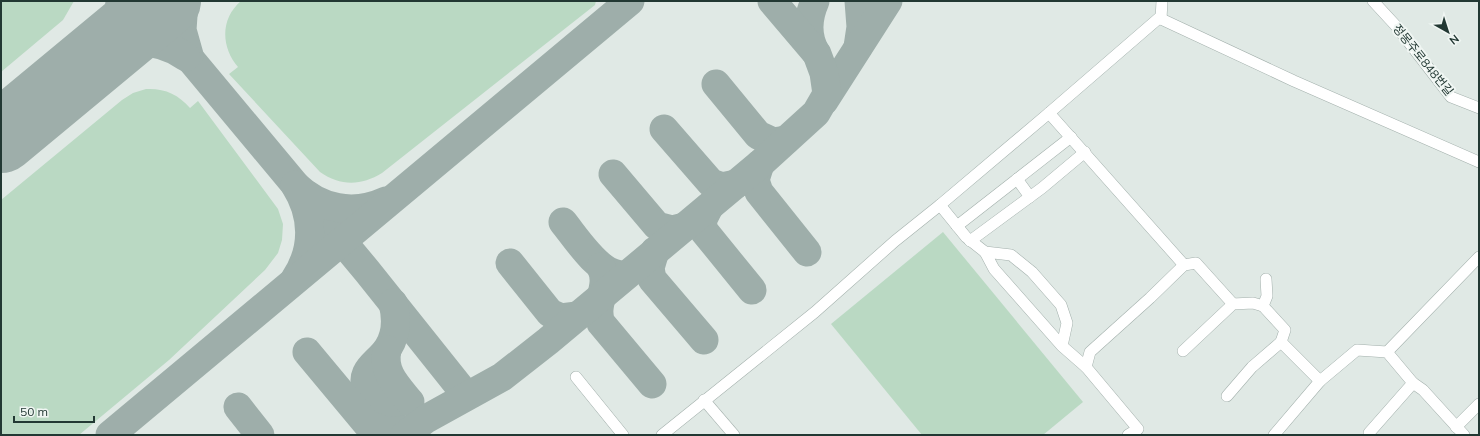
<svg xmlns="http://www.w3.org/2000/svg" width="1480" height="436" viewBox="0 0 1480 436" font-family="Mulish,'Noto Sans KR',sans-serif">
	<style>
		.green { fill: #bad9c3 }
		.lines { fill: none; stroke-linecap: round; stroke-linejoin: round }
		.taxiway { stroke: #9eaeaa; stroke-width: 29 }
		.runway { stroke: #9eaeaa; stroke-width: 72 }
		.minor-casing { stroke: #a3b0ac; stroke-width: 12 }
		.minor { stroke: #fff; stroke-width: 11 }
		.labels { text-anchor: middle; stroke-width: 4; stroke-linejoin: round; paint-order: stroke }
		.street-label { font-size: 12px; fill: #223833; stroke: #f0f6f3 }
	</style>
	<rect width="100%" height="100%" fill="#e0e9e5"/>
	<!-- green -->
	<g class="green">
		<path d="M 1,1 L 74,1 L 63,20 L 1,72 Z"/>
		<path d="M 241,1 L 596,1 L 595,5 L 382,173 C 361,186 340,186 320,172 L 229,74 L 238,67 C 221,47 220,19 241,1 Z"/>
		<path d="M 146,89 C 164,88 178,94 190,108 L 198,101 L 278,209 L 283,224 L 282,240 L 278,253 L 265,270 L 169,360 L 79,435 L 1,435 L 1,200 L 122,100 L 133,93 Z"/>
		<path d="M 943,232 L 1083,402 L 1043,435 L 922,435 L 831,324 Z"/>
	</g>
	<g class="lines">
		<!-- taxiway -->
		<g class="taxiway">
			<path d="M 142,1 L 367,271 L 466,395"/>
			<path d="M 184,1 L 182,30 L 189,55"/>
			<path d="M 815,1 C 807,19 806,36 816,53"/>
			<path d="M 111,45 C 137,39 164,41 186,57"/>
			<path d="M 111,45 L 118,24 L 120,1"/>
			<path d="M 858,47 L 861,27 L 859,1"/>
			<path d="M 716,84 L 758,135 L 773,142 L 786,140"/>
			<path d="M 824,101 L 888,1"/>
			<path d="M 664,129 L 711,183 L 722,187 L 736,184"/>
			<path d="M 760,164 L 755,180 L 759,192 L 807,252"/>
			<path d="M 613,174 L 657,226 L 672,230 L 684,227"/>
			<path d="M 709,207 L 702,221 L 704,231 L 752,290"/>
			<path d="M 563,222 C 576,238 597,271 617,274"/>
			<path d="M 655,251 L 650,268 L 652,279 L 704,340"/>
			<path d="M 510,263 L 550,313 L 561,318 L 577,316"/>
			<path d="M 601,267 C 611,287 593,303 601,323 L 652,384"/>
			<path d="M 295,279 C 315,249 314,215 295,185 C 320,209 353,216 386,201"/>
			<path d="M 393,303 C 397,319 397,334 388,348 C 379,363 357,370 368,391 C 375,406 392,422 403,435"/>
			<path d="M 387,350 C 382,372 397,386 410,402"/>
			<path d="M 307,352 L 367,424 L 388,432 L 406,430"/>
			<path d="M 238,407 L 260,435"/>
			<path d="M 110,435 L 630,1"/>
			<path d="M 405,435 L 426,419 L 502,377 L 548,341 L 760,164 L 816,113 L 827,94 L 824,73 L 817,54 L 772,1"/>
		</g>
		<!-- runway -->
		<path class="runway" d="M 1,137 L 165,1"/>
		<!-- minor casing -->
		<g class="minor-casing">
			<g id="minor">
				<path d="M 1373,1 L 1397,27 L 1451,97 L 1479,108"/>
				<path d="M 1161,19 L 1162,1"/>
				<path d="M 1049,113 L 1159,18 L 1294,81 L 1479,162"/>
				<path d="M 1017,179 L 1030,197"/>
				<path d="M 940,205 L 966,237 L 985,252"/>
				<path d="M 957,226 L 1071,137"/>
				<path d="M 970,241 L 1042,188 L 1085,152"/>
				<path d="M 1266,279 L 1267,296 L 1263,306 L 1285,330 L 1281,342"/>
				<path d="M 1062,346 L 994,269 L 985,252 L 1011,255 L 1032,272 L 1061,305 L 1067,323 L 1062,346 L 1086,367"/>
				<path d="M 1183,351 L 1233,304 L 1253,303 L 1263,306"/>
				<path d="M 1387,352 L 1479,257"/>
				<path d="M 576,377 L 623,435"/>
				<path d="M 1413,383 L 1423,390 L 1464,435"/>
				<path d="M 1227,396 L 1252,367 L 1281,342 L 1320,381"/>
				<path d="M 704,400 L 734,435"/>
				<path d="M 1456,427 L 1479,404"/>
				<path d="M 662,435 L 815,312 L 895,241 L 940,205 L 1049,113 L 1184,265"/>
				<path d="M 1128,435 L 1138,429 L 1086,367 L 1090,352 L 1150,298 L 1184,265 L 1196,263 L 1233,304"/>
				<path d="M 1274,435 L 1320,381 L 1357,350 L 1387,352 L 1413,383 L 1369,433"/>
			</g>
		</g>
		<!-- minor -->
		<use href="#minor" class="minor"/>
	</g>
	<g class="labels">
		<!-- street labels -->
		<g class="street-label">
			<text transform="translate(1423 60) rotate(51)" y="4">정몽주로848번길</text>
		</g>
	</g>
	<!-- border -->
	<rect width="1480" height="436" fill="none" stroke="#223833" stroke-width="4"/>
	<!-- north arrow -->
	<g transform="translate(1448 32) rotate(141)" stroke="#f0f6f3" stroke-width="3" paint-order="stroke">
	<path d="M0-3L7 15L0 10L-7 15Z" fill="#223833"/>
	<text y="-6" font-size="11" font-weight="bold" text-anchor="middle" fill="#223833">N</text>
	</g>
	<!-- scale -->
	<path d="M14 416v6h80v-6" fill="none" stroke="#223833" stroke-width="2"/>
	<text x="20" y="416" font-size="12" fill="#223833" stroke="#f0f6f3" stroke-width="3" paint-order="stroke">50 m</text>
</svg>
